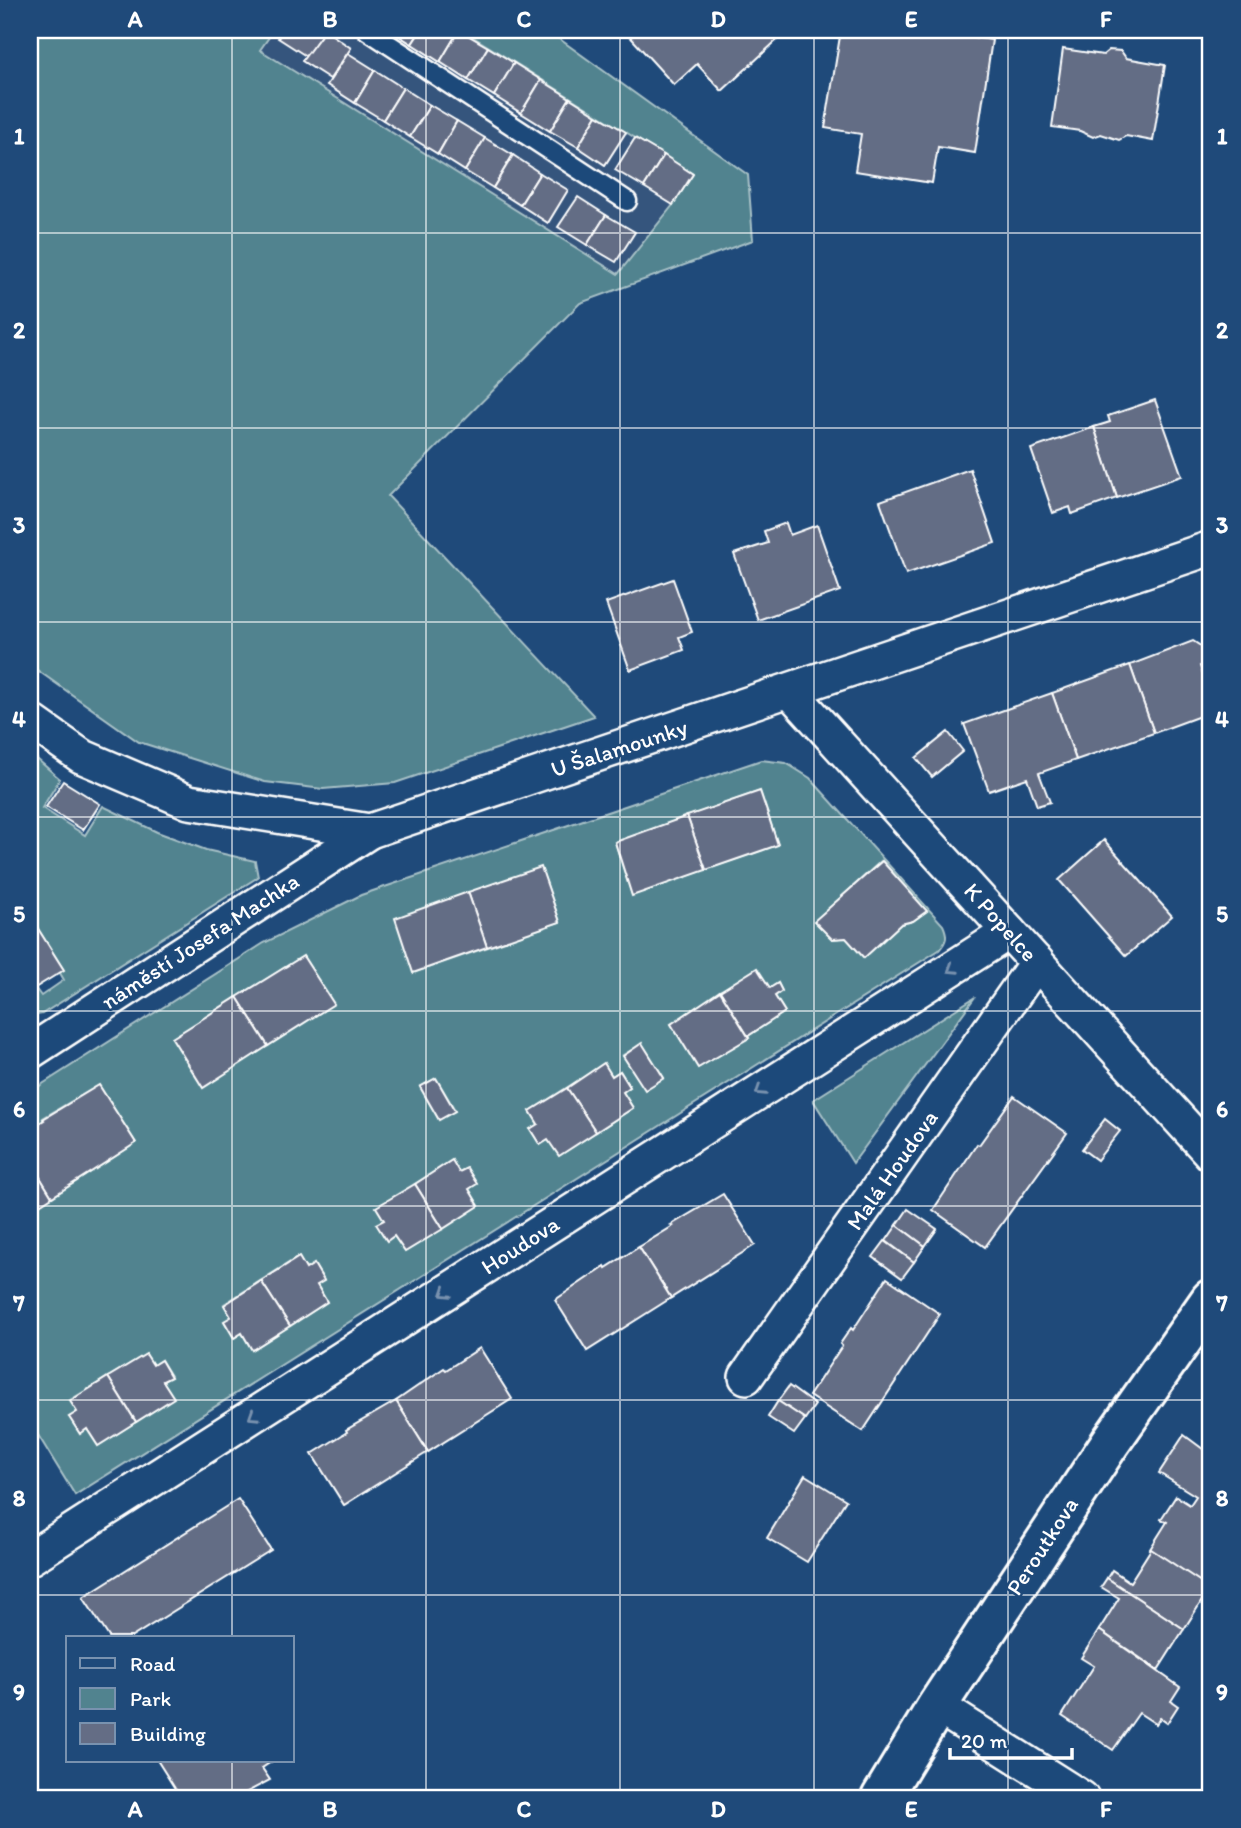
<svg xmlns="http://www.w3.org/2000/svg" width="1241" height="1828" viewBox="0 0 1241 1828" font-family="Itim,sans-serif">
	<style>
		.built { fill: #34547d }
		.green { fill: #51838f; stroke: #a8c1c7; stroke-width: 2; fill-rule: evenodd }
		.building { fill: #646d85; stroke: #fff; stroke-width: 2 }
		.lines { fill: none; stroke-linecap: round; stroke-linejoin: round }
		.lane-casing { stroke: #fff; stroke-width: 23 }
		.street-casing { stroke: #fff; stroke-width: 38 }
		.secondary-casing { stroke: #fff; stroke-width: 44 }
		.lane { stroke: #1f4a7a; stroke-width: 18 }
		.street { stroke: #1f4a7a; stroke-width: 33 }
		.secondary { stroke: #1f4a7a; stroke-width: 38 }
		.oneway { stroke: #7992af }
		.grid { fill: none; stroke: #fff; stroke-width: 2; stroke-opacity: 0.55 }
		.labels { text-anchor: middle; stroke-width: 5; stroke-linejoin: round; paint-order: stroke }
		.street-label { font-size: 23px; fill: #fff; stroke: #1f4a7a }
		.neatline { fill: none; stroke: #fff; stroke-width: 2.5 }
		.grid-label { font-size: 23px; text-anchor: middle; font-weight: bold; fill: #fff }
	</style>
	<rect width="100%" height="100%" fill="#1f4a7a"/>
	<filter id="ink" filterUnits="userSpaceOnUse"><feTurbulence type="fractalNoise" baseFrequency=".0143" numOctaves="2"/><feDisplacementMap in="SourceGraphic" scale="14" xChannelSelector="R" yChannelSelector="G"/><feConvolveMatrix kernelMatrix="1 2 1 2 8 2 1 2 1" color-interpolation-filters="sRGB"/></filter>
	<g filter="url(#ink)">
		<!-- built -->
		<path class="built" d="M 274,30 L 462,30 L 693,174 L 673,205 L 619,274 L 260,50 Z"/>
		<!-- green -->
		<g class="green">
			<path d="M 30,30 L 274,30 L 260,50 L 618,274 L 673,205 L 693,174 L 462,30 L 547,30 L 748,175 L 753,240 L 580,303 L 388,496 L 594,716 L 395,783 L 323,789 L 265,782 L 139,742 L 30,665 Z"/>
			<path d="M 30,753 L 60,779 L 42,808 L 85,835 L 103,806 L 157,832 L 206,850 L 255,861 L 258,877 L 42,1014 L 30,1016 L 30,991 L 35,988 L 41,996 L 64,980 L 60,973 L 63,969 L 30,916 Z"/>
			<path d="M 761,760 L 786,763 L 810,778 L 943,925 C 948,936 947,941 939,950 L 75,1495 L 30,1422 L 30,1211 L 136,1143 L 99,1085 L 43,1118 L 44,1120 L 30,1129 L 30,1092 L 264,943 L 361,895 ZM 760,791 L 778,845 L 632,895 L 615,842 ZM 881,861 L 926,911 L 913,921 L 846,938 L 832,939 L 815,921 ZM 541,868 L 560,922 L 413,973 ZM 303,956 L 333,1004 L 203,1087 L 173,1038 ZM 757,968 L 770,988 L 778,983 L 782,991 L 775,996 L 785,1012 L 748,1036 L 749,1038 L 698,1068 L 671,1024 ZM 642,1044 L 664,1078 L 645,1089 L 623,1055 ZM 604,1064 L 612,1076 L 620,1071 L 630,1087 L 623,1092 L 633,1108 L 559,1156 L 548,1140 L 540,1144 L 530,1129 L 538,1124 L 530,1111 ZM 436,1078 L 455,1110 L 439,1120 L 420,1087 ZM 452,1161 L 459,1172 L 467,1168 L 476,1184 L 469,1189 L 479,1206 L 405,1252 L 394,1236 L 386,1240 L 377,1224 L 384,1220 L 377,1207 ZM 298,1257 L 306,1269 L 314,1265 L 324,1280 L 317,1285 L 327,1302 L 252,1350 L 242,1333 L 234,1337 L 224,1321 L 231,1317 L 224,1304 ZM 146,1354 L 153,1365 L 161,1360 L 171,1376 L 163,1381 L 173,1398 L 98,1446 L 87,1429 L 69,1417 L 77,1412 L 70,1400 Z"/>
			<path d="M 975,997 L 853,1163 L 813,1100 Z"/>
		</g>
		<!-- building -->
		<g class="building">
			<path d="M 283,30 L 325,30 L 306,56 L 278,38 Z"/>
			<path d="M 325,30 L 351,48 L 330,79 L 302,61 Z"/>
			<path d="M 390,30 L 421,30 L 412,44 Z"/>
			<path d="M 421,30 L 459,30 L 440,62 L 412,44 Z"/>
			<path d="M 459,30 L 488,47 L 468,80 L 440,62 Z"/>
			<path d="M 624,30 L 788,30 L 722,91 L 697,64 L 674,85 Z"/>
			<path d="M 841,30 L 929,30 L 992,40 L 975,153 L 938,147 L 932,183 L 855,171 L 861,134 L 825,128 Z"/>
			<path d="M 1210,40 L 1211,40 L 1211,73 L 1205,73 Z"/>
			<path d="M 488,47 L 514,63 L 494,96 L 468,80 Z"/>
			<path d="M 1063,49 L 1103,55 L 1109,50 L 1121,51 L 1126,58 L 1165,65 L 1153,141 L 1126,136 L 1119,140 L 1101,134 L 1093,137 L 1080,131 L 1052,127 Z"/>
			<path d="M 348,53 L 375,70 L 355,103 L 327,85 Z"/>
			<path d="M 514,63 L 541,80 L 521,113 L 494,96 Z"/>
			<path d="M 375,70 L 403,88 L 383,120 L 355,103 Z"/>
			<path d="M 541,80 L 570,98 L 550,131 L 521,113 Z"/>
			<path d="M 403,88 L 430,105 L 410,137 L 383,120 Z"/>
			<path d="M 570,98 L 597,115 L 578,147 L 550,131 Z"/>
			<path d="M 430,105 L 457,121 L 438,154 L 410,137 Z"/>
			<path d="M 597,115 L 626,132 L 605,165 L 578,147 Z"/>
			<path d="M 457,121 L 485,138 L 465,171 L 438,154 Z"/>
			<path d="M 485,138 L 513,155 L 493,188 L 465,171 Z"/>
			<path d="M 635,138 L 664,155 L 644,187 L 615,170 Z"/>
			<path d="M 513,155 L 540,173 L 520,205 L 493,188 Z"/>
			<path d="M 664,155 L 693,174 L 673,205 L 644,187 Z"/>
			<path d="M 540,173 L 568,190 L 548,223 L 520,205 Z"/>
			<path d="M 578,197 L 606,215 L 587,245 L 558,227 Z"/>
			<path d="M 606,215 L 635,232 L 616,262 L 587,245 Z"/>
			<path d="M 1155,400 L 1182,476 L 1117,498 L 1094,427 L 1110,422 L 1108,416 Z"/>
			<path d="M 1094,427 L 1117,498 L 1072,514 L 1070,507 L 1053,513 L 1031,449 Z"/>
			<path d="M 970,469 L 995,543 L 906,574 L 880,501 Z"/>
			<path d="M 786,523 L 790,535 L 817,525 L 840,591 L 758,620 L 734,554 L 768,543 L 764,531 Z"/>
			<path d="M 673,579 L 692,632 L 679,637 L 684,650 L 630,670 L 606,603 Z"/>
			<path d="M 1193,641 L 1202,647 L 1208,663 L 1200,666 L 1211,698 L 1211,712 L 1154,733 L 1130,665 Z"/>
			<path d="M 1130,665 L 1154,733 L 1076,760 L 1052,693 Z"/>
			<path d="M 1052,693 L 1076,760 L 1039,773 L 1050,802 L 1037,806 L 1027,778 L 989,791 L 964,724 Z"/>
			<path d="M 948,732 L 963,751 L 932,777 L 916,758 Z"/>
			<path d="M 63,781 L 100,804 L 83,830 L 46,807 Z"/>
			<path d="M 760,791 L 778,845 L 706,870 L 687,816 Z"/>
			<path d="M 687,816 L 706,870 L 632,896 L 615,842 Z"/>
			<path d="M 1104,840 L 1172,916 L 1126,956 L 1059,880 Z"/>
			<path d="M 882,861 L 927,911 L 913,921 L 901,924 L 864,958 L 846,938 L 832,939 L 814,921 Z"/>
			<path d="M 541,867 L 560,922 L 487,947 L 468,892 Z"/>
			<path d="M 468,892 L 487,947 L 413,973 L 395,918 Z"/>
			<path d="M 30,916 L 64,970 L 30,991 Z"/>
			<path d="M 303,956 L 334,1004 L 268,1046 L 237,997 Z"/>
			<path d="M 757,968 L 770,988 L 778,983 L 782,991 L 775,996 L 785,1012 L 748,1036 L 720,991 Z"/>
			<path d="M 720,991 L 749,1038 L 698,1068 L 671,1024 Z"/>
			<path d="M 237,997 L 268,1046 L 203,1088 L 172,1038 Z"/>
			<path d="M 642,1043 L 664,1078 L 645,1090 L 623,1056 Z"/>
			<path d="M 604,1063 L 612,1076 L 620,1071 L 630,1087 L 623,1092 L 633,1108 L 596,1132 L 567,1088 Z"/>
			<path d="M 436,1078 L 455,1111 L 439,1120 L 420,1087 Z"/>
			<path d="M 99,1085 L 136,1143 L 52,1197 L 30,1161 L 30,1129 L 44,1120 L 43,1119 Z"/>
			<path d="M 567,1088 L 596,1132 L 559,1156 L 548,1140 L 540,1145 L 530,1129 L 538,1124 L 530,1111 Z"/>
			<path d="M 1014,1096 L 1067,1133 L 985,1247 L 933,1210 L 977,1144 L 979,1145 Z"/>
			<path d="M 1105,1119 L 1120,1131 L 1097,1160 L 1082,1149 Z"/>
			<path d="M 452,1160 L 459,1172 L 467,1168 L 477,1184 L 469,1189 L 479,1206 L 443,1229 L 415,1184 Z"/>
			<path d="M 30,1161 L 52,1197 L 30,1211 Z"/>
			<path d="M 415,1184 L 443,1229 L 405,1252 L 394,1236 L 387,1241 L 376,1224 L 384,1220 L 376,1207 Z"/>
			<path d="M 723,1194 L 755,1245 L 671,1298 L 639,1247 L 673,1226 L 671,1225 Z"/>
			<path d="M 908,1209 L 937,1229 L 925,1246 L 897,1225 Z"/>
			<path d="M 897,1225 L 925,1246 L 914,1262 L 886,1241 Z"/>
			<path d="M 885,1241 L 914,1262 L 902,1278 L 873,1257 Z"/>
			<path d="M 639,1247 L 671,1298 L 587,1351 L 555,1300 L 605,1266 L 606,1268 Z"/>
			<path d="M 299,1257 L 306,1269 L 314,1264 L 324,1281 L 317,1285 L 327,1302 L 290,1326 L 261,1281 Z"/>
			<path d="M 887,1278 L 940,1314 L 863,1431 L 809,1396 L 842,1346 L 840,1344 L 851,1328 L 853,1330 Z"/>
			<path d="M 261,1281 L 290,1326 L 252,1350 L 242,1333 L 234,1338 L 224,1321 L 231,1317 L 224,1305 Z"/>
			<path d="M 480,1348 L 512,1399 L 428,1452 L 396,1401 L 444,1368 L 446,1370 Z"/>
			<path d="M 146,1354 L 153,1365 L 161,1360 L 171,1377 L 163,1381 L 174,1398 L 136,1422 L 108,1377 Z"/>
			<path d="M 108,1377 L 136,1422 L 98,1446 L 87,1429 L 80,1434 L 69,1417 L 77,1412 L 70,1401 Z"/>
			<path d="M 789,1386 L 815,1405 L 805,1419 L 778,1401 Z"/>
			<path d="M 396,1401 L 428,1452 L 344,1505 L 312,1454 L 347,1432 L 346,1430 Z"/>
			<path d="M 778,1401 L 805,1419 L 794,1434 L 768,1417 Z"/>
			<path d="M 1184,1435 L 1211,1455 L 1211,1589 L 1150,1549 L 1167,1522 L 1161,1519 L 1176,1496 L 1190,1505 L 1196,1496 L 1159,1473 Z"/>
			<path d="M 805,1475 L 846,1500 L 807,1562 L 767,1538 Z"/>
			<path d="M 238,1499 L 271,1550 L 132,1637 L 109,1637 L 83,1597 Z"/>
			<path d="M 1151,1549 L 1210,1588 L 1184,1629 L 1107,1578 L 1112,1570 L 1130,1582 Z"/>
			<path d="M 1107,1578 L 1184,1629 L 1158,1670 L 1099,1630 L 1119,1598 L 1101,1587 Z"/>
			<path d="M 1099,1630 L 1180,1687 L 1171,1701 L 1178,1706 L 1167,1723 L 1160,1718 L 1156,1724 L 1139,1713 L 1113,1750 L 1062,1716 L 1094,1666 L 1081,1658 Z"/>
			<path d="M 157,1760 L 274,1760 L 262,1768 L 270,1780 L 236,1798 L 181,1798 Z"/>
		</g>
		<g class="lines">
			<!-- lane casing -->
			<g class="lane-casing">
				<path id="lane" d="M 367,30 L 627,201"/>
			</g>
			<!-- street casing -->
			<g class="street-casing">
				<g id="street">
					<path d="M 790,691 L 1211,1154"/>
					<path d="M 30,720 L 81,756 L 189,802 L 370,831 L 1211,548"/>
					<path d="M 30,1052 L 370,831"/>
					<path d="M 746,1377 L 1037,962"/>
					<path d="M 30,1558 L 1009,932"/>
					<path d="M 937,1706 L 1082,1798"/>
				</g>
			</g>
			<!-- secondary casing -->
			<g class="secondary-casing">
				<path id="secondary" d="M 881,1798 L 937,1706 L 1110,1443 L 1211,1299"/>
			</g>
			<!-- lane -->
			<use href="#lane" class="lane"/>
			<!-- street -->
			<use href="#street" class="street"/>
			<!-- secondary -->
			<use href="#secondary" class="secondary"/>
		</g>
		<!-- one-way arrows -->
		<defs><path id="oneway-chevron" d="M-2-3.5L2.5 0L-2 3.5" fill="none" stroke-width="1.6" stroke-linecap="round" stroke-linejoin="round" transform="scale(1.75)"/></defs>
		<g class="oneway">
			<use href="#oneway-chevron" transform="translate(952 969) rotate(147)"/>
			<use href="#oneway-chevron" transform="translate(760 1091) rotate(147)"/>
			<use href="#oneway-chevron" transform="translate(445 1293) rotate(147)"/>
			<use href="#oneway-chevron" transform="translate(253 1416) rotate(147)"/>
		</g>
	</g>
	<!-- grid -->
	<path class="grid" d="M 232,30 L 232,1637M 426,30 L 426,1798M 620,30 L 620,1798M 814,30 L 814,1798M 1008,30 L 1008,1798M 30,233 L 1211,233M 30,428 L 1211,428M 30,622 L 1211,622M 30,817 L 1211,817M 30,1011 L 1211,1011M 30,1206 L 1211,1206M 30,1400 L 1211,1400M 30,1595 L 1211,1595M 232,1760 L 232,1798"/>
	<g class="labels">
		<!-- street labels -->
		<g class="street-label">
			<text transform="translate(619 748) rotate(-18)" y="8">U Šalamounky</text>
			<text transform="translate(1001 922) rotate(48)" y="8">K Popelce</text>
			<text transform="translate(200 941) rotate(-33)" y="8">náměstí Josefa Machka</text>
			<text transform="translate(892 1170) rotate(-55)" y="8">Malá Houdova</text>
			<text transform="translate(520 1245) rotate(-33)" y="8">Houdova</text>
			<text transform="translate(1042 1546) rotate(-57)" y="8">Peroutkova</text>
		</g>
	</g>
	<!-- margin -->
	<rect width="1241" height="1828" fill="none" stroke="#1f4a7a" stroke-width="77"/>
	<!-- legend -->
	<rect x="66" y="1636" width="228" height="126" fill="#1f4a7a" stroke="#7992af" stroke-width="2"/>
	<rect x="80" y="1658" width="35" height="10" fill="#1f4a7a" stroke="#7992af" stroke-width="2"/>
	<text x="130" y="1671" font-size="21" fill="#ffffff">Road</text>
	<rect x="80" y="1688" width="35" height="21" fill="#51838f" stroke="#7992af" stroke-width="2"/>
	<text x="130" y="1706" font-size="21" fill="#ffffff">Park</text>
	<rect x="80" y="1723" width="35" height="21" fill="#646d85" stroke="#7992af" stroke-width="2"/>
	<text x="130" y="1741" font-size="21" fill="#ffffff">Building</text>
	<!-- scale -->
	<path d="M950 1748v10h122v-10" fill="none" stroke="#ffffff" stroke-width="3.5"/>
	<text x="961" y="1748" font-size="21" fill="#ffffff" stroke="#1f4a7a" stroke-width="5" paint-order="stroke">20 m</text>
	<rect x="38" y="38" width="1164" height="1752" class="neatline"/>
	<g class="grid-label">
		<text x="135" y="27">A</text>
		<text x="330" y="27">B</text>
		<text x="524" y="27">C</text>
		<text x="718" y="27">D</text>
		<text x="911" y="27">E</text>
		<text x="1106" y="27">F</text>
		<text x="19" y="144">1</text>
		<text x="1222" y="144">1</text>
		<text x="19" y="338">2</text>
		<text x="1222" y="338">2</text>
		<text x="19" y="533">3</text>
		<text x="1222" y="533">3</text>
		<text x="19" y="727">4</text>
		<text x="1222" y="727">4</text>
		<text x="19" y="922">5</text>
		<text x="1222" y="922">5</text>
		<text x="19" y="1117">6</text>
		<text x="1222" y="1117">6</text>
		<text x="19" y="1311">7</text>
		<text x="1222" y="1311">7</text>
		<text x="19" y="1506">8</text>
		<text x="1222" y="1506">8</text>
		<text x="19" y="1700">9</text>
		<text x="1222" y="1700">9</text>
		<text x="135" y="1817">A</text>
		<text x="330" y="1817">B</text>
		<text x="524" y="1817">C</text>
		<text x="718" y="1817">D</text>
		<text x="911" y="1817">E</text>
		<text x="1106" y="1817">F</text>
	</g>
</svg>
